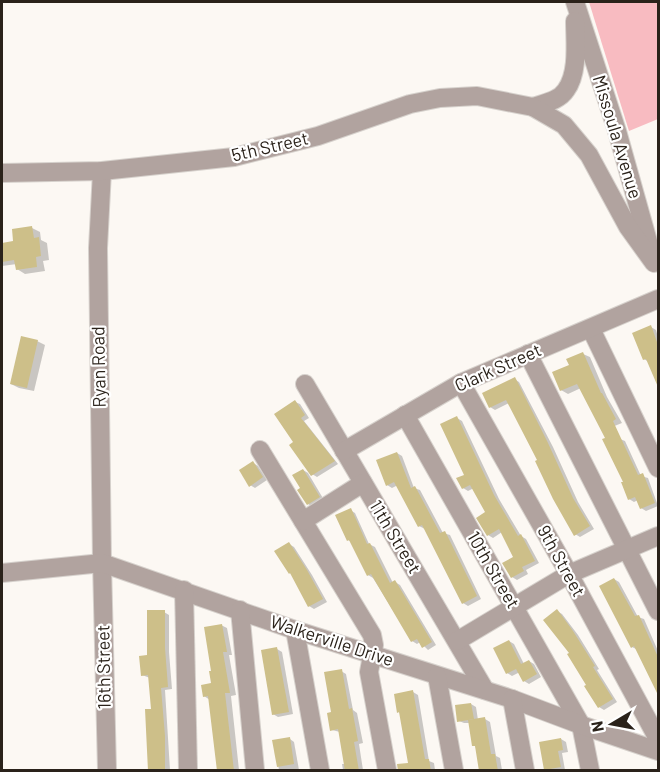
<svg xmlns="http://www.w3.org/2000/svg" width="660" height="772" viewBox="0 0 660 772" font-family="Barlow,sans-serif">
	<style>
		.green { fill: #f8bbc1 }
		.shadow { fill: #0003 }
		.building { fill: #cdbf89 }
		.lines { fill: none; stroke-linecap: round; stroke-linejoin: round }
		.minor-casing { stroke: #d6d1cc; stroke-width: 20 }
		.minor { stroke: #b1a39f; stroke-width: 18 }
		.labels { text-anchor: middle; stroke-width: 4.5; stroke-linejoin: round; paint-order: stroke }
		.street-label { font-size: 18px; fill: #2a221a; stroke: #fff }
	</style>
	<rect width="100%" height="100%" fill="#fcf8f3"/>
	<!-- green -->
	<path class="green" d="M 589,2 L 658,2 L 658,119 L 629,131 Z"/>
	<!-- shadow -->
	<g class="shadow">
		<path d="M 32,228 L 40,232 L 41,240 L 47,243 L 49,260 L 43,261 L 45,271 L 25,274 L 17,269 L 17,264 L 2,266 L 2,244 L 15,242 Z"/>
		<path d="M 651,327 L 656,330 L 658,337 L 658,383 L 649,362 L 644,359 Z"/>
		<path d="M 37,341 L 45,345 L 34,391 L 19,388 L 11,384 Z"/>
		<path d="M 583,354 L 590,357 L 607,397 L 622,423 L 607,429 L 581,388 L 568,394 L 561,390 L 571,366 Z"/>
		<path d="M 514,379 L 519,382 L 553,447 L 578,502 L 594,529 L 580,537 L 575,534 L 509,403 L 495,410 L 490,407 Z"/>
		<path d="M 295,402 L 300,404 L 309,418 L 304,421 L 338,464 L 317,477 L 312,474 L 295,442 Z"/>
		<path d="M 457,418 L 462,421 L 499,499 L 521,536 L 526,539 L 539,563 L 526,570 L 528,574 L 517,580 L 512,577 L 515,558 L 502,532 L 493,538 L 488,535 L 487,513 L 474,488 L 468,491 L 463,488 L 466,475 Z"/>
		<path d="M 620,439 L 625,441 L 641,476 L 648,478 L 658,506 L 646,511 L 641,508 L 638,500 L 634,502 L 629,499 L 625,483 Z"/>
		<path d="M 397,453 L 402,456 L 414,488 L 420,490 L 443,533 L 450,535 L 481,599 L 468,606 L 463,603 L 425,529 L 419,526 L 398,485 L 392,488 L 387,485 Z"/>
		<path d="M 253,463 L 258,466 L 267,480 L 255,488 L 250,485 Z"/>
		<path d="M 303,470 L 308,473 L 324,500 L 313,507 L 308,504 L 302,489 Z"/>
		<path d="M 350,510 L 355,513 L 369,544 L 375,547 L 393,583 L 395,582 L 400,585 L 436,645 L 428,650 L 420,642 L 417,644 L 412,641 L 373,578 L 368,575 L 353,543 L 348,540 Z"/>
		<path d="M 289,544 L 294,547 L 312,575 L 327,602 L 314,609 L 309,606 L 293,575 L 290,573 Z"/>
		<path d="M 614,579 L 619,582 L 638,617 L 644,619 L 658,651 L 658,690 L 638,650 L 632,647 Z"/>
		<path d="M 557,611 L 562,614 L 578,635 L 599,669 L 597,670 L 617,702 L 604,710 L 599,707 L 571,653 Z"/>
		<path d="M 164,612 L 169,615 L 169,652 L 172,689 L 165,690 L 170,770 L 150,770 L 153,710 L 150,678 L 142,675 Z"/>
		<path d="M 221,625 L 227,628 L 232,655 L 229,655 L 236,695 L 231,696 L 239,770 L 218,770 L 210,700 L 204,696 L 212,684 Z"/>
		<path d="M 509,641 L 514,644 L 524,664 L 529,661 L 534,664 L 541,677 L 529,684 L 524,681 L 520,672 L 512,676 L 507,673 Z"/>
		<path d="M 277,649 L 282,652 L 293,714 L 278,717 L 273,714 Z"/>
		<path d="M 341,671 L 346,674 L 353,710 L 357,713 L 363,743 L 359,744 L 363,770 L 343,770 L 342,764 L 346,764 L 340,732 L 332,730 L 333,713 Z"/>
		<path d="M 413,692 L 418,695 L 429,761 L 434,763 L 435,770 L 407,770 L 410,764 L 401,713 L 398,712 Z"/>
		<path d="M 471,704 L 476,707 L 478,720 L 485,719 L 490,722 L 496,756 L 500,758 L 502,770 L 481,770 L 470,723 L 464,723 L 459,721 Z"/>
		<path d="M 290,739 L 294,742 L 299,770 L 279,770 L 274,742 Z"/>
		<path d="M 561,739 L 566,742 L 568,752 L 562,753 L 565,770 L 545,770 L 541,743 Z"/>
	</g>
	<!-- building -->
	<g class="building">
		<path d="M 32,226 L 34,238 L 39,237 L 41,256 L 36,257 L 37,267 L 16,270 L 14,260 L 2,262 L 2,243 L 13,241 L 12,229 Z"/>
		<path d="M 651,325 L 658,345 L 658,387 L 646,359 L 643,360 L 632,333 Z"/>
		<path d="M 21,336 L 38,340 L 27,388 L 10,384 Z"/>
		<path d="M 583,352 L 601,393 L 602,393 L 616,419 L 613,421 L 638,475 L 643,473 L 655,503 L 640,509 L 635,497 L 628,500 L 621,482 L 623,482 L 602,439 L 605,438 L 577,384 L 560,391 L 552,372 L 569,365 L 566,359 Z"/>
		<path d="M 515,377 L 548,443 L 573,498 L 590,526 L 574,536 L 553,499 L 535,461 L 537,460 L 506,400 L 489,408 L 482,393 Z"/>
		<path d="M 295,400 L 305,415 L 301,418 L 335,461 L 311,476 L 289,445 L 293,442 L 274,414 Z"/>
		<path d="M 457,416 L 494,495 L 518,536 L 521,534 L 535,561 L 522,567 L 524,571 L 511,578 L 502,563 L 513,557 L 499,529 L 487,536 L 476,518 L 485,512 L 470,485 L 462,489 L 456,478 L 464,475 L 440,424 Z"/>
		<path d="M 397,452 L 411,488 L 415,486 L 440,533 L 445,531 L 477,596 L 462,604 L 422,525 L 418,527 L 394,482 L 386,486 L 376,460 Z"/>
		<path d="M 253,461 L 263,477 L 249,487 L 239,470 Z"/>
		<path d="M 303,469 L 320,497 L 307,505 L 297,490 L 300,488 L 292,475 Z"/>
		<path d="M 351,508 L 367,544 L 370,543 L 390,583 L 395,580 L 432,642 L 422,648 L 417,639 L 411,642 L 371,574 L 367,576 L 349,540 L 347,541 L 335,515 Z"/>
		<path d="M 289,542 L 307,570 L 323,599 L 308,607 L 290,573 L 289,574 L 274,551 Z"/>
		<path d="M 614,578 L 635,616 L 639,615 L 658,657 L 658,695 L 634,646 L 631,648 L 599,586 Z"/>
		<path d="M 557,609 L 573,631 L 595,666 L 593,667 L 613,699 L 598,708 L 584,686 L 586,685 L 567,654 L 569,653 L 543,620 Z"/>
		<path d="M 147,610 L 165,610 L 165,648 L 168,687 L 161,688 L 165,736 L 165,771 L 148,771 L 145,709 L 151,709 L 148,675 L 141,676 L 139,656 L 147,655 Z"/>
		<path d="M 222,624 L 227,652 L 223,652 L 230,693 L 225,693 L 234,771 L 217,771 L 208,696 L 203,697 L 201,685 L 211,683 L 209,671 L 211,671 L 204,627 Z"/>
		<path d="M 509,640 L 521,664 L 529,660 L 537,674 L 523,682 L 516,669 L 506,674 L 493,648 Z"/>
		<path d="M 277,647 L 289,712 L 272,715 L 261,650 Z"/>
		<path d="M 342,669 L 349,709 L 352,708 L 358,741 L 354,742 L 359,771 L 345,771 L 338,729 L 330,731 L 327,713 L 331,712 L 324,672 Z"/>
		<path d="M 413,690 L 425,759 L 429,759 L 431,771 L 398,771 L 397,764 L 408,763 L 399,712 L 397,713 L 394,694 Z"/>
		<path d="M 471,703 L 474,719 L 457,722 L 455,705 Z"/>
		<path d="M 485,717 L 491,754 L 495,754 L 498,771 L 479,771 L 475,746 L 472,746 L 468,720 Z"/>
		<path d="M 290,737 L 294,764 L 277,767 L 272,740 Z"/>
		<path d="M 561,738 L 563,750 L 558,751 L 561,767 L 544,770 L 539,742 Z"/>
	</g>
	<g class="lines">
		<!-- minor casing -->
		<g class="minor-casing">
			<g id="minor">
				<path d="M 575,2 L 617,131 L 651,252"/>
				<path d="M 533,107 C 544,103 559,101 566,90 C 579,72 575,42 575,21"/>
				<path d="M 102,171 L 98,248 L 102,563 L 107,770"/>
				<path d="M 2,173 L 102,171 L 234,157 L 318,136 L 410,104 L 440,98 L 477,96 L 533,107 L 564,125 L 589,155 L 628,227 L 654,263"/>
				<path d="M 591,329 L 658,468"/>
				<path d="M 528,354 L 658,611"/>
				<path d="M 461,383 L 569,574 L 658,739"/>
				<path d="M 305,384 L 485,690"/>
				<path d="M 405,415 L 581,725 L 590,770"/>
				<path d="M 260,450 L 372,635 L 374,645 L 369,672 L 387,770"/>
				<path d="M 344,451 L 461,383 L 658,299"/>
				<path d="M 303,521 L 363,483"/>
				<path d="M 2,573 L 102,563 L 295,630 L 512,699 L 581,725 L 658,751"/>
				<path d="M 184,590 L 188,770"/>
				<path d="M 240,610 L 255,770"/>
				<path d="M 295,630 L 320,770"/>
				<path d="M 457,641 L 569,574 L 658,536"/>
				<path d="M 437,676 L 454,770"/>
				<path d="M 512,699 L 525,770"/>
			</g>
		</g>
		<!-- minor -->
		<use href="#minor" class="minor"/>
	</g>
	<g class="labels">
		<!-- street labels -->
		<g class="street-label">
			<text transform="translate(617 137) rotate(73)" y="6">Missoula Avenue</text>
			<text transform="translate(270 147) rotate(-13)" y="6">5th Street</text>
			<text transform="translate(99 367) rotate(-91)" y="6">Ryan Road</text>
			<text transform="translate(498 368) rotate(-24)" y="6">Clark Street</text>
			<text transform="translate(395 537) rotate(59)" y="6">11th Street</text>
			<text transform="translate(561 561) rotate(61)" y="6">9th Street</text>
			<text transform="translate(493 570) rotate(60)" y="6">10th Street</text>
			<text transform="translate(332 641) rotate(18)" y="6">Walkerville Drive</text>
			<text transform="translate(104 667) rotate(-91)" y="6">16th Street</text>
		</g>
	</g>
	<!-- border -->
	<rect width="660" height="772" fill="none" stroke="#2a221a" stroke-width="6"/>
	<!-- north arrow -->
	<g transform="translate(612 724) rotate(260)" stroke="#ffffff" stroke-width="4.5" paint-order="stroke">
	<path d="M0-4.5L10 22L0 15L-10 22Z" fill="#2a221a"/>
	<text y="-9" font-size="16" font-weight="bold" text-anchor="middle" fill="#2a221a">N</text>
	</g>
</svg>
